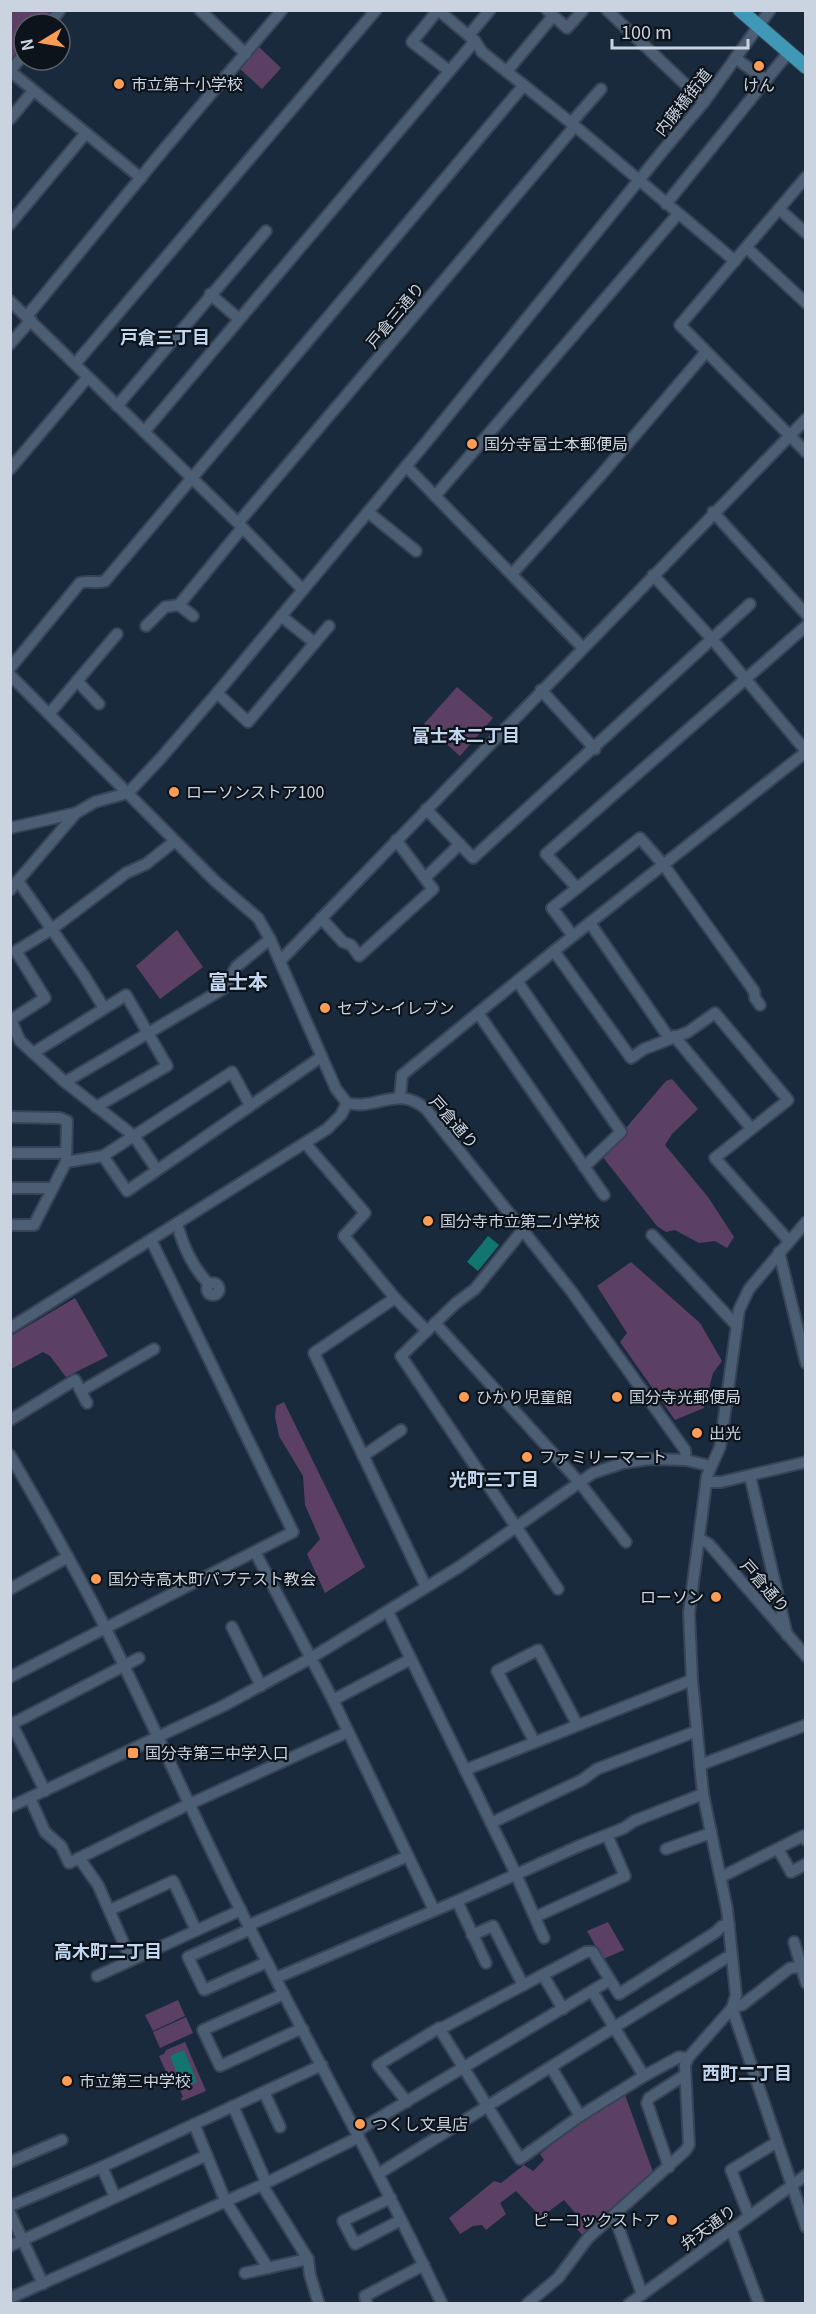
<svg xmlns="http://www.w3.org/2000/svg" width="816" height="2314" viewBox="0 0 816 2314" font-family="Georgia,'Noto Sans JP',serif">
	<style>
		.green { fill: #5b4063 }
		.water { fill: #13756f }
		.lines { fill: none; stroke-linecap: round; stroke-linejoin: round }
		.minor-casing { stroke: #384455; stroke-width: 14 }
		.major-casing { stroke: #384455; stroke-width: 16 }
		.minor { stroke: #4c5e73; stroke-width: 10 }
		.major { stroke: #3e98b6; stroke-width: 14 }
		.poi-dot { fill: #fd9c55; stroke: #0c131b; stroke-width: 2 }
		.labels { text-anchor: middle; stroke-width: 4.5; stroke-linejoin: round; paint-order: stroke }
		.poi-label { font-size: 16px; fill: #c9d4e0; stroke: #0c131b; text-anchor: start }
		.street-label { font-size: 16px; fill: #c9d4e0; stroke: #0c131b }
		.neighbourhood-label { font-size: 18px; font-weight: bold; fill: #c2d7ef; stroke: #0c131b }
		.quarter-label { font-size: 20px; font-weight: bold; fill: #c2d7ef; stroke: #0c131b }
	</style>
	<rect width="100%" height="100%" fill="#1a2a3d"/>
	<!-- green -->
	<g class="green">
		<path d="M 11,11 L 56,11 L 45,24 L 24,24 L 24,49 L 11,65 Z"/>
		<path d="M 258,46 L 281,68 L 262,89 L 239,68 Z"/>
		<path d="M 457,687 L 493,718 L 460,756 L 424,724 Z"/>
		<path d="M 177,930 L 203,967 L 160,999 L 136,966 Z"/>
		<path d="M 672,1079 L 698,1109 L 672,1134 L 665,1145 L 708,1197 L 734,1237 L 727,1248 L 715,1241 L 699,1243 L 675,1230 L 666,1232 L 657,1226 L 602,1156 L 666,1081 Z"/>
		<path d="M 631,1262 L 700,1323 L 722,1361 L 713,1373 L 704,1408 L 675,1420 L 620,1342 L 627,1333 L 597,1286 Z"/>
		<path d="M 75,1298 L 108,1356 L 66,1377 L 50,1356 L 43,1352 L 11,1369 L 11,1336 Z"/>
		<path d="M 284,1402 L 365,1567 L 325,1593 L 307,1554 L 320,1539 L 305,1505 L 303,1476 L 279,1436 L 275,1417 L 276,1406 Z"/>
		<path d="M 608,1922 L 624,1950 L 603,1959 L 587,1931 Z"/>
		<path d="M 178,2000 L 185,2016 L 153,2031 L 145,2015 Z"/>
		<path d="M 186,2017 L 193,2033 L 160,2048 L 153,2032 Z"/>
		<path d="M 185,2042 L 206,2091 L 182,2101 L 181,2098 L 183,2097 L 172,2072 L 167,2074 L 159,2056 L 164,2054 L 166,2050 Z"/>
		<path d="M 624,2092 L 653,2172 L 583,2236 L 572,2223 L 577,2215 L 564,2200 L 541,2217 L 516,2191 L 500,2203 L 506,2214 L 486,2230 L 482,2225 L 473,2226 L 460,2234 L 449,2218 L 494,2181 L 501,2183 L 524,2165 L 533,2171 L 544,2160 L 540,2154 L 578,2124 Z"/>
	</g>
	<!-- water -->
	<g class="water">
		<path d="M 488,1236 L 499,1245 L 478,1271 L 467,1262 Z"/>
		<path d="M 184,2050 L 197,2082 L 183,2088 L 170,2056 Z"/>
	</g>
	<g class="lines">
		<!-- minor casing -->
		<g class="minor-casing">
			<g id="minor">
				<path d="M 200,10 L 246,54"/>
				<path d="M 438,10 L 475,41 L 482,52 L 575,126 L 735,261"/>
				<path d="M 438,10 L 412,42 L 448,70"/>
				<path d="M 547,10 L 567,28 L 583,10"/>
				<path d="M 607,10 L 704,102"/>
				<path d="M 49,24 L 60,10"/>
				<path d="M 469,35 L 490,10"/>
				<path d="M 735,58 L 766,80"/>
				<path d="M 10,71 L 141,178"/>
				<path d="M 10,71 L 24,54"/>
				<path d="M 507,71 L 553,16"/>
				<path d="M 10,119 L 33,91"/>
				<path d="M 571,123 L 601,89"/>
				<path d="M 806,177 L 680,325 L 806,452"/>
				<path d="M 666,204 L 788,53"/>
				<path d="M 779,209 L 806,233"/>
				<path d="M 10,224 L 86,133"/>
				<path d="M 747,248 L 806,303"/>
				<path d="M 210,294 L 239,319"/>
				<path d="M 10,301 L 238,523 L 303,590"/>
				<path d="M 27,316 L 165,148 L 282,10"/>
				<path d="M 10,344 L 31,320"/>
				<path d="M 75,364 L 376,10"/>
				<path d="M 117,406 L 266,231"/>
				<path d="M 144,432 L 475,41"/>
				<path d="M 406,466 L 583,648"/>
				<path d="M 10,469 L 88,377"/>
				<path d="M 435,496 L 678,214"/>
				<path d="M 368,512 L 416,551"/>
				<path d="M 713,512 L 806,614"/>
				<path d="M 238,523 L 575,126"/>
				<path d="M 512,574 L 601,475 L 706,352"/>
				<path d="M 653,575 L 712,639 L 806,751"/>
				<path d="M 179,605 L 193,616"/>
				<path d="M 281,616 L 315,643"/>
				<path d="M 146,626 L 165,607 L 179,605 L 242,528"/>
				<path d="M 10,668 L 80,583 C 89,580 96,584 105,581 L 524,85"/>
				<path d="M 10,675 L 215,881 L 258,918 L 270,939 L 336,1089 L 347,1103"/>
				<path d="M 77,681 L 99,704"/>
				<path d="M 541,690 L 595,749"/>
				<path d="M 217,693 L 248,722 L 329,626"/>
				<path d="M 49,714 L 117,634"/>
				<path d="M 426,809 L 473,858 L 750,604"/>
				<path d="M 10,828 L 76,813 L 95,802 L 128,793 L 160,759 L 217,693 L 428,440 L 661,153 L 704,102 L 770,10"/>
				<path d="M 426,877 L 460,844"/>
				<path d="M 18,881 L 83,974 L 104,1008"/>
				<path d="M 577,888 L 546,854 L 806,626"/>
				<path d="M 10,890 L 76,813"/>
				<path d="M 321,918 L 343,942 L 351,945 L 359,956 L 433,889 L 396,840"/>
				<path d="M 590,923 L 669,1038"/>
				<path d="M 573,936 L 552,908 L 640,838 L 663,864 L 754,991 L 755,998 L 760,1005"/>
				<path d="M 554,951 L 631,1058 L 644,1049 L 688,1032 L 715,1013 L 788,1100 L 715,1158 L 789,1241"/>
				<path d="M 280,961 L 806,419"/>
				<path d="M 517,981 L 621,1132 L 584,1167"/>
				<path d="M 478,1013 L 604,1195"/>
				<path d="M 674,1036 L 751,1128"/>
				<path d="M 33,1053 L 126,995 L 167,1066 L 96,1107"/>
				<path d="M 65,1082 L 223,989 L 237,966 L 270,939"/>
				<path d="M 400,1097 L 402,1075 L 554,951 L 806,752"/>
				<path d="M 347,1103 C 377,1111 397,1084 426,1109 L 572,1292 L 685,1450 L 686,1460"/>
				<path d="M 10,1117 L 60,1118 L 67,1121 L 66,1162 L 34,1225 L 10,1225"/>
				<path d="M 305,1143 L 365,1213 L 344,1236 L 395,1298 L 427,1331"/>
				<path d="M 10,1153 L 66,1153"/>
				<path d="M 103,1156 L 127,1191 L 321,1057"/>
				<path d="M 66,1162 L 103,1156 L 232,1072 L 250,1105"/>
				<path d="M 157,1170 L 134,1136 L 65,1082 L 20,1041 L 11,1020 L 45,998 L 16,951 L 52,929 L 126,873 L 146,864 L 175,841"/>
				<path d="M 10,1188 L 51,1188"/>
				<path d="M 177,1224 C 183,1246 192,1267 209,1284"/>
				<path d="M 522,1231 L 475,1289 L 456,1303 L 401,1356 L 558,1589"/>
				<path d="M 652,1235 L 737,1326"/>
				<path d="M 779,1252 L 806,1363"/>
				<circle cx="213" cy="1289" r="6"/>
				<path d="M 395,1298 L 314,1353 L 426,1587"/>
				<path d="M 435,1323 L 579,1482 L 626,1542"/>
				<path d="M 10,1328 L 327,1129 L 341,1115 L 347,1103"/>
				<path d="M 81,1391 L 154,1349"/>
				<path d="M 10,1420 L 75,1380 L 87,1403"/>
				<path d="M 10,1455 C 43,1512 76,1569 105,1627 C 149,1715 189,1806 233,1895 C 301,2032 377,2165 442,2304"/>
				<path d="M 363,1456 L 401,1430"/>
				<path d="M 750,1476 L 787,1635"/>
				<path d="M 706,1482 L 721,1482 L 806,1462"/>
				<path d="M 700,1539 L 709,1544 L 806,1656"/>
				<path d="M 255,1552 L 333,1700 L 434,1910"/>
				<path d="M 10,1589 L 68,1557"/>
				<path d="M 388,1612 L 514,1870 L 544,1938"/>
				<path d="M 232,1627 L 261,1686"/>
				<path d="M 10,1677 L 293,1532 L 151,1240"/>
				<path d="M 333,1700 L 411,1659"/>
				<path d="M 12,1724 L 45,1791"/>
				<path d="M 10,1725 L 139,1658"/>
				<path d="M 534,1741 L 497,1671 L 538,1650 L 577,1724"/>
				<path d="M 700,1765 L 806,1725"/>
				<path d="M 465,1770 L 692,1680"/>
				<path d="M 30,1798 L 45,1832 L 61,1846 L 69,1863 L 183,1807 L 348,1732"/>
				<path d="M 10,1807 L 225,1705 L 311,1658 L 459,1567 L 593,1473 L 623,1463 L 650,1459 L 686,1460 L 710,1466"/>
				<path d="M 491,1823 L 582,1780 L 597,1769 L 697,1731"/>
				<path d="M 666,1849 L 711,1833"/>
				<path d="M 778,1849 L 791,1872 L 806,1864"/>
				<path d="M 79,1858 L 98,1885 L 131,1960"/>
				<path d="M 721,1877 L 803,1836 L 806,1840"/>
				<path d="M 457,1901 L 486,1963"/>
				<path d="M 110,1910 L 173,1881 L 196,1930"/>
				<path d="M 535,1917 L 625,1876 L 607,1835"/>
				<path d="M 249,1925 L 408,1856"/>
				<path d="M 251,1929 L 188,1957 L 204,1990 L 267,1962"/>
				<path d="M 472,1935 L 493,1926 L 523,1985"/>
				<path d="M 794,1942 L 806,1983"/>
				<path d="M 543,1975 L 563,2009"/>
				<path d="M 97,1976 L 241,1910"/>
				<path d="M 276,1978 L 457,1901 L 579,1846 L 624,1828 L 634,1821 L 703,1794"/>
				<path d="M 610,1980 L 619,1994 L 716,1932 L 722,1926 L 729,1925"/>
				<path d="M 592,1991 L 644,2076"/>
				<path d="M 284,1994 L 203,2030 L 220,2066 L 296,2031 L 303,2029"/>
				<path d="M 732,2008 L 806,2227"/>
				<path d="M 732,2008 L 742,2005 L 790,1968 L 800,1967 L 806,1963"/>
				<path d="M 439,2028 L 520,2159 L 580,2116 L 644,2076 L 679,2057 L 688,2058"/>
				<path d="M 551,2067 L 580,2116"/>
				<path d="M 264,2092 L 280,2127"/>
				<path d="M 233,2106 L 266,2182"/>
				<path d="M 194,2124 L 225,2200 L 268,2268"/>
				<path d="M 357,2131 L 610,1980 L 593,1952 L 586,1952 L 444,2027 L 439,2028 L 378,2065 L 407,2102"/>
				<path d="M 10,2162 L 62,2140"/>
				<path d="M 102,2167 L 115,2197"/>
				<path d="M 669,2167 L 647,2103 L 649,2098 L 685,2075"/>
				<path d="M 378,2174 L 726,1958 L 732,1957"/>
				<path d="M 262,2185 L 308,2259 L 310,2275 L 319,2304"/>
				<path d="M 391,2198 L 343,2221 L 355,2244 L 401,2220"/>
				<path d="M 10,2206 L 102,2167 L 322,2065"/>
				<path d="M 10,2213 L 43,2284"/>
				<path d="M 614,2215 L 642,2294"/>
				<path d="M 749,2216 L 731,2170 L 777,2142"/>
				<path d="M 731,2229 L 759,2304"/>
				<path d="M 10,2246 L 207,2155"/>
				<path d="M 245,2273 L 308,2259"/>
				<path d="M 10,2298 L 262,2185 L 359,2137"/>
				<path d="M 367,2304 L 365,2296 L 424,2265"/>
				<path d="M 527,2304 L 558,2278 L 588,2238 L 685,2151 L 689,2145 L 685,2065 L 688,2058 L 732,2008 L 736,1995 L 727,1909 L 703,1794 L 692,1680 L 689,1613 L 707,1476 L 720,1447 L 739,1310 L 749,1289 L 806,1222"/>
				<path d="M 629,2304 L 806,2175"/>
			</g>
		</g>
		<!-- major casing -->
		<g class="major-casing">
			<path id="major" d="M 740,10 L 806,67"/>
		</g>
		<!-- minor -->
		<use href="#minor" class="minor"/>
		<!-- major -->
		<use href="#major" class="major"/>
	</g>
	<!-- markers -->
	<g class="poi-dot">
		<circle cx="759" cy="66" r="6"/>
		<circle cx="119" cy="84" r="6"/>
		<circle cx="472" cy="444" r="6"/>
		<circle cx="174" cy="792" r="6"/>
		<circle cx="325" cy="1008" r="6"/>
		<circle cx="428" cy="1221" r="6"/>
		<circle cx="464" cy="1397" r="6"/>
		<circle cx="617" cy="1397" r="6"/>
		<circle cx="697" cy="1433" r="6"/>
		<circle cx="527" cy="1457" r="6"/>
		<circle cx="96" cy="1579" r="6"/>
		<circle cx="716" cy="1597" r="6"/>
		<rect x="127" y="1747" width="12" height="12" rx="3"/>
		<circle cx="67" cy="2081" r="6"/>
		<circle cx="360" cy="2124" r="6"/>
		<circle cx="672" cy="2220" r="6"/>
	</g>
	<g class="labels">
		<!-- poi labels -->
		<g class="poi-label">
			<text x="131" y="90">市立第十小学校</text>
			<text x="759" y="91" text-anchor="middle">けん</text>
			<text x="484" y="450">国分寺富士本郵便局</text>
			<text x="186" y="798">ローソンストア100</text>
			<text x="337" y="1014">セブン-イレブン</text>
			<text x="440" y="1227">国分寺市立第二小学校</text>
			<text x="476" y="1403">ひかり児童館</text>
			<text x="629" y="1403">国分寺光郵便局</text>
			<text x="709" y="1439">出光</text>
			<text x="539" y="1463">ファミリーマート</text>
			<text x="108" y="1585">国分寺高木町バプテスト教会</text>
			<text x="704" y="1603" text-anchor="end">ローソン</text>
			<text x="145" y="1759">国分寺第三中学入口</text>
			<text x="79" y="2087">市立第三中学校</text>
			<text x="372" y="2130">つくし文具店</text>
			<text x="660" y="2226" text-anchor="end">ピーコックストア</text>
		</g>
		<!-- street labels -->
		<g class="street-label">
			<text transform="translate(683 102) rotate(-52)" y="6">内藤橋街道</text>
			<text transform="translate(395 315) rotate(-50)" y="6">戸倉三通り</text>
			<text transform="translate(454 1122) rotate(49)" y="6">戸倉通り</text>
			<text transform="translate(765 1586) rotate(49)" y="6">戸倉通り</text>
			<text transform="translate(708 2227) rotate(-36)" y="6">弁天通り</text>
		</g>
		<!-- neighbourhood labels -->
		<g class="neighbourhood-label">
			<text x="165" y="344">戸倉三丁目</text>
			<text x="466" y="742">富士本二丁目</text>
			<text x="494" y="1486">光町三丁目</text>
			<text x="108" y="1958">高木町二丁目</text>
			<text x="747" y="2080">西町二丁目</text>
		</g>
		<!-- quarter labels -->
		<g class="quarter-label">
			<text x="238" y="989">富士本</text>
		</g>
	</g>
	<!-- border -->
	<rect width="816" height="2314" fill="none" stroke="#c9d4e0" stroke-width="24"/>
	<!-- north arrow -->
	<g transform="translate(42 42) rotate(259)"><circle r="28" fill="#0c131b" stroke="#58606a" stroke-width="1.5"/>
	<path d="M0-4.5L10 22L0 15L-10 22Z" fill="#fd9c55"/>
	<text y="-9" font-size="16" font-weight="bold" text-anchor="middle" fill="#c9d4e0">N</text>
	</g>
	<!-- scale -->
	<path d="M612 39v9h136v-9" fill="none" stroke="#c9d4e0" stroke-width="3"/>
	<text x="621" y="39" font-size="18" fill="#c9d4e0" stroke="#0c131b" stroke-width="4.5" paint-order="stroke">100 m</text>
</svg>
